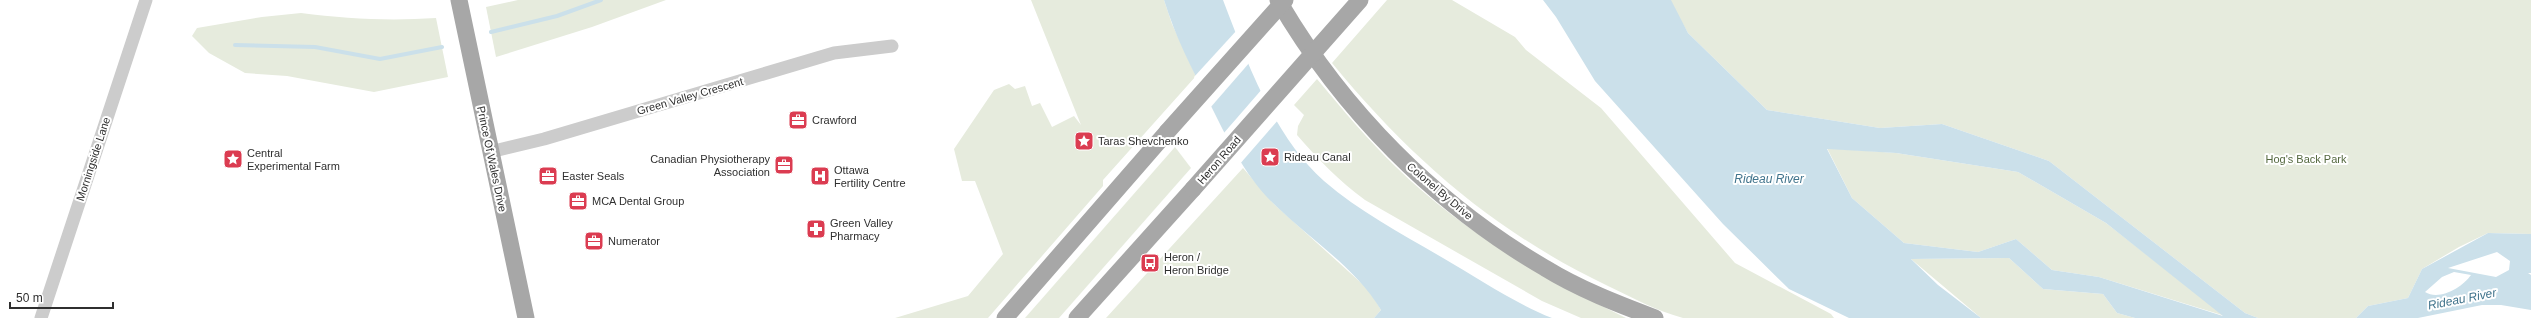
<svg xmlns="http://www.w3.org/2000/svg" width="2531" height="318" viewBox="0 0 2531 318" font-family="Helvetica,sans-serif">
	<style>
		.green { fill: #e6ebdd }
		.water { fill: #cbe0ea; fill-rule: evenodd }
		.pier { fill: #fff }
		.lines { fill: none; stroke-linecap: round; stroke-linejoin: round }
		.stream { stroke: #cbe0ea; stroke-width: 4 }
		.minor { stroke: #ccc; stroke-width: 13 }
		.major { stroke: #a7a7a7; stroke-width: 17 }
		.major-bridge { stroke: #a7a7a7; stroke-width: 17 }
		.labels { text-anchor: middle; stroke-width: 4; stroke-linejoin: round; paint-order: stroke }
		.street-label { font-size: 11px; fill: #2f2f2f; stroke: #fff }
		.poi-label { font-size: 11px; fill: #2f2f2f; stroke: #fff; text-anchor: start }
		.park-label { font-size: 11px; fill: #54683f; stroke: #fff }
		.water-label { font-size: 12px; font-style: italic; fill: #41748c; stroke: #fff }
	</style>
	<rect width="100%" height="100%" fill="#fff"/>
	<!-- green -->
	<g class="green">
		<path d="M 518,0 L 666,0 L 592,27 L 496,57 L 486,7 Z"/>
		<path d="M 1031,0 L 1164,0 L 1172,24 L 1196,76 L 1103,180 L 1103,186 L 988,318 L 895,318 L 968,296 L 1003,254 L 975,181 L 962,181 L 954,149 L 994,90 L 1009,84 L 1015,89 L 1025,86 L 1032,106 L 1040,103 L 1052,127 L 1074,116 L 1081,125 Z"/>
		<path d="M 1387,0 L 1452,0 L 1515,37 L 1526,50 L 1601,108 L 1735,263 L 1831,314 L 1834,318 C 1798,318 1762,318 1726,318 C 1713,318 1696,318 1683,318 C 1657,311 1633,298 1608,286 C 1495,232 1411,159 1332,63 Z"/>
		<path d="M 1669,0 L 2531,0 L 2531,234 L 2488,233 L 2459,247 L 2422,269 L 2408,298 L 2368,306 L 2356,318 L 2258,318 L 2245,313 L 2049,161 L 1942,124 L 1880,128 L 1767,110 L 1688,33 Z"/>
		<path d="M 301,13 C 347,19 390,21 436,18 L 448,77 L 374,92 L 287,76 L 245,73 L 209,53 L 192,36 L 197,28 L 262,17 Z"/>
		<path d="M 1317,79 C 1342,109 1368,140 1396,167 C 1463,232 1543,278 1626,318 L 1581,318 L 1542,301 L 1365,200 C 1338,180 1319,160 1297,135 L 1298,126 L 1304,115 L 1294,105 Z"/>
		<path d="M 1175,147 L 1191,168 L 1059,318 L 1025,318 Z"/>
		<path d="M 1827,148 L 1896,153 L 2018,172 L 2106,223 L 2225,316 L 2099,277 L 2052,270 L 2016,239 L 1978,252 L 1904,243 L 1852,198 Z"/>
		<path d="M 1243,168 L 1275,205 L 1369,290 L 1381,310 L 1374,318 L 1106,318 Z"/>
		<path d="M 2009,258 L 2043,289 L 2103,294 L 2117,313 L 2135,318 L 1981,318 L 1911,259 Z"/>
	</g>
	<!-- water -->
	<g class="water">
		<path d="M 1164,0 L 1223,0 C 1246,60 1274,137 1324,181 C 1360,212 1402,234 1443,258 C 1478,278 1514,303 1552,318 L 1374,318 L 1381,310 C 1356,268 1311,240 1276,206 C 1245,177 1228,140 1209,102 C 1192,69 1175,36 1164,0 Z"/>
		<path d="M 1543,0 L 1671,0 L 1688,33 L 1767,110 L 1880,128 L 1942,124 L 2049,161 L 2245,313 L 2258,318 L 2135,318 L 2117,313 L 2103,294 L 2043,289 L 2009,258 L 1911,259 L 1938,285 L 1981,318 L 1849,318 L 1789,289 L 1723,224 L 1595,81 L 1556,17 ZM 1827,149 L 1896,153 L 2018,172 L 2106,223 L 2223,316 L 2099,277 L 2052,270 L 2016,239 L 1978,252 L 1904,243 L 1852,198 Z"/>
		<path d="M 2488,233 L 2531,234 L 2531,273 L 2528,273 L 2531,275 L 2531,310 L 2501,305 L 2482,305 L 2418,318 L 2356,318 L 2368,306 L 2408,298 L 2422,269 ZM 2497,252 L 2510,261 L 2509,270 L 2496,277 L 2448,268 ZM 2454,272 L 2471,275 C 2462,288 2439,301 2425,292 L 2442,277 Z"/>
	</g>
	<!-- pier -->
	<g class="pier">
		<path d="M 1237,30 L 1250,62 L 1210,108 L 1194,77 Z"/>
		<path d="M 1263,88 L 1279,119 L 1239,165 L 1223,134 Z"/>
	</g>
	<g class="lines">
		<!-- stream -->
		<g class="stream">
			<path d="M 491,32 L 557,16 L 601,0"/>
			<path d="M 235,45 L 315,47 L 380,59 L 442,47"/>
		</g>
		<!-- minor -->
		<g class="minor">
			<path d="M 490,152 L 544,139 L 834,53 L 892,46"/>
			<path d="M 41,318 L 146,0"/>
		</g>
		<!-- major -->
		<g class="major">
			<path d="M 459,0 L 526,318"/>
			<path d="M 1278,0 C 1342,110 1435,204 1545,268 C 1579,289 1618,304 1655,318"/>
			<path d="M 1005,318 L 1167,132"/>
			<path d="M 1077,318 L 1193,189"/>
		</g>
		<!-- major-bridge -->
		<g class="major-bridge">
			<path d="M 1167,132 L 1285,0"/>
			<path d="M 1193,189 L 1360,0"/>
		</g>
	</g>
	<!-- icons -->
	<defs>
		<g id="office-square" transform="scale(1)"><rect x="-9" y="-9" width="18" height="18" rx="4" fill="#db3c51" stroke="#fff"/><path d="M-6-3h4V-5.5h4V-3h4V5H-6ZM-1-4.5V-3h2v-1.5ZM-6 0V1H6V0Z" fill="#fff"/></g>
		<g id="sight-square" transform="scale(1)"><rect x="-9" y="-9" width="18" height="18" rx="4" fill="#db3c51" stroke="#fff"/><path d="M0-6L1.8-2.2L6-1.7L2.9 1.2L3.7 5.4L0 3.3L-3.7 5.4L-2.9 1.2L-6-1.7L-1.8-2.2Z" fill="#fff"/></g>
		<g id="hospital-square" transform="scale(1)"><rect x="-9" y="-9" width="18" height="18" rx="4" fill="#db3c51" stroke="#fff"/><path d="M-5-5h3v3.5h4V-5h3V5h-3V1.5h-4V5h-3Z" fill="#fff"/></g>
		<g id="pharmacy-square" transform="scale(1)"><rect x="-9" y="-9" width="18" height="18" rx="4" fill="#db3c51" stroke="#fff"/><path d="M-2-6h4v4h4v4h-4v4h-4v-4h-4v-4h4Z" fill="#fff"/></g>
		<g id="bus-square" transform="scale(1)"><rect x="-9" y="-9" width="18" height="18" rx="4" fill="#db3c51" stroke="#fff"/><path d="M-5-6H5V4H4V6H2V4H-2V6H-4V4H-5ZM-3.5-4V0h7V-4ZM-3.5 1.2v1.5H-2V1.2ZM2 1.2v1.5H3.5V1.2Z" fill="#fff"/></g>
	</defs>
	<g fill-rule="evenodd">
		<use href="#office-square" x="798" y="120"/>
		<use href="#sight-square" x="1084" y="141"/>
		<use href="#sight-square" x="1270" y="157"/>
		<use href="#sight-square" x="233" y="159"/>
		<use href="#office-square" x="784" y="165"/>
		<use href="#office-square" x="548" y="176"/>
		<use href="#hospital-square" x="820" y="176"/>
		<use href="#office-square" x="578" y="201"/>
		<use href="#pharmacy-square" x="816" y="229"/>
		<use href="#office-square" x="594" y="241"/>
		<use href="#bus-square" x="1150" y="263"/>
	</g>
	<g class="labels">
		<!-- street labels -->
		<g class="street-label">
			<text transform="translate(690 96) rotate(-16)" y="4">Green Valley Crescent</text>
			<text transform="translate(93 159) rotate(-72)" y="4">Morningside Lane</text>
			<text transform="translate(492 159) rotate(78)" y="4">Prince Of Wales Drive</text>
			<text transform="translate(1219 160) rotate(-49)" y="4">Heron Road</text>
			<text transform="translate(1440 191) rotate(40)" y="4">Colonel By Drive</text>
		</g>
		<!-- poi labels -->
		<g class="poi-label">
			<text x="812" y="124">Crawford</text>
			<text x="1098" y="145">Taras Shevchenko</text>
			<text x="247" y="157">Central<tspan x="247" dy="13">Experimental Farm</tspan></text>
			<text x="1284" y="161">Rideau Canal</text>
			<text x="770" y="163" text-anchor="end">Canadian Physiotherapy<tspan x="770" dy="13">Association</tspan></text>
			<text x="834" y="174">Ottawa<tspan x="834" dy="13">Fertility Centre</tspan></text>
			<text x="562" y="180">Easter Seals</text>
			<text x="592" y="205">MCA Dental Group</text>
			<text x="830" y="227">Green Valley<tspan x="830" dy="13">Pharmacy</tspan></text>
			<text x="608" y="245">Numerator</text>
			<text x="1164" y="261">Heron /<tspan x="1164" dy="13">Heron Bridge</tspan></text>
		</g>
		<!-- park labels -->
		<g class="park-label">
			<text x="2306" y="163">Hog's Back Park</text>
		</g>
		<!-- water labels -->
		<g class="water-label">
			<text x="1769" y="183">Rideau River</text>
			<text transform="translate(2462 299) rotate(-11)" y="4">Rideau River</text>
		</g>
	</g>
	<!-- scale -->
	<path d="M10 302v6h103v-6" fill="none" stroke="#2f2f2f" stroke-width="2"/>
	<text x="16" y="302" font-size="12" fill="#2f2f2f" stroke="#ffffff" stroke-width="3" paint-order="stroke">50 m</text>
</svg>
